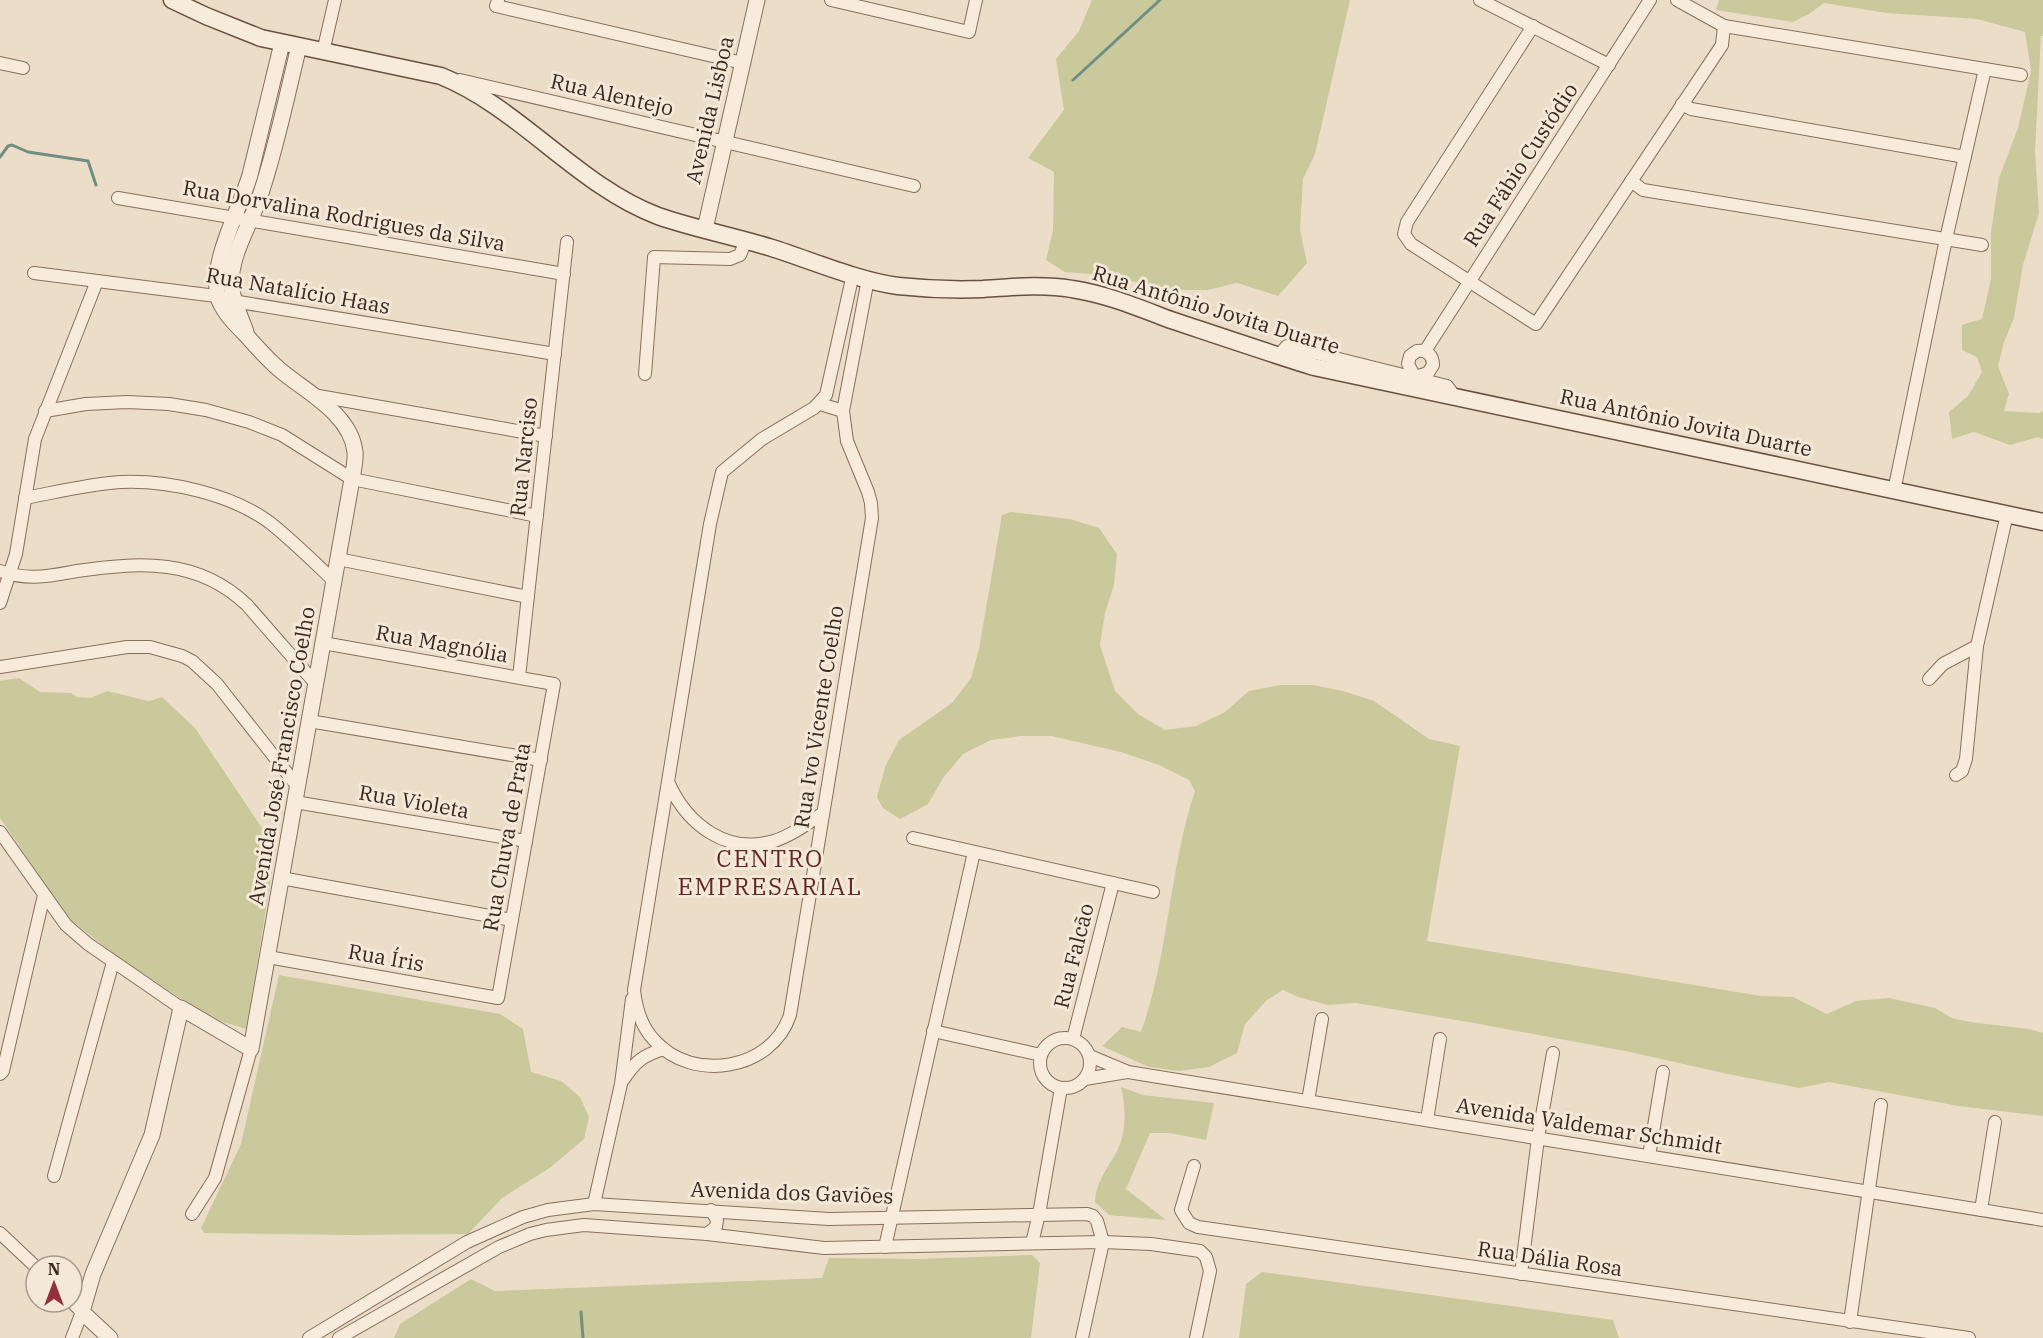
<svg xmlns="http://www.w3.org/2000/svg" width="2043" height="1338" viewBox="0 0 2043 1338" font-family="'IBM Plex Serif',serif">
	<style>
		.green { fill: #cac99c }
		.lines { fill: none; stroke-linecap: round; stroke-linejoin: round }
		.stream { stroke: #708f83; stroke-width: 3 }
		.minor-casing { stroke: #886f5e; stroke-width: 14 }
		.tertiary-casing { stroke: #886f5e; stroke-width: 17 }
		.secondary-casing { stroke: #6a5041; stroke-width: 19 }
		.minor { stroke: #f7ebdb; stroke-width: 12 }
		.tertiary { stroke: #f7ebdb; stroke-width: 15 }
		.secondary { stroke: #f7ebdb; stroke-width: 16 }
		.labels { text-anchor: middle; stroke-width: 6; stroke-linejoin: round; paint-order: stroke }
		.street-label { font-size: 21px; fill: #392921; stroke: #f4e8d8 }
		.quarter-label { font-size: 24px; letter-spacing: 1.5px; fill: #632723; stroke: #f4e8d8 }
	</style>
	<rect width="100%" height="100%" fill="#ecddc8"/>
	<!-- green -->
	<g class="green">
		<path d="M 1092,0 L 1350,0 L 1315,154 L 1303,179 L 1300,230 L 1307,263 L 1278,296 L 1237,283 L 1208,290 L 1170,290 L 1104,275 L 1065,272 L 1046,260 L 1053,230 L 1054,172 L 1028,158 L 1064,110 L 1056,59 L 1079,31 Z"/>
		<path d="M 1719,0 L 2043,0 L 2043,36 L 2041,36 L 2035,151 L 2039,213 L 2023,265 L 2014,318 L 2004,342 L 1998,366 L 2009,394 L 2004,411 L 2039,413 L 2043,411 L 2043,439 L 2038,437 L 2010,445 L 1974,432 L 1952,439 L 1949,412 L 1968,396 L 1982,372 L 1977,357 L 1962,350 L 1962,325 L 1982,319 L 1991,279 L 1991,232 L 1999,178 L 2018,128 L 2031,71 L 2025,32 L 1977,19 L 1887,13 L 1824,3 L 1809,14 L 1793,22 L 1716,10 Z"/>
		<path d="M 1011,512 L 1070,519 L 1099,528 L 1117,554 L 1114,585 L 1105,613 L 1100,645 L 1115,691 L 1138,714 L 1165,730 L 1196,726 L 1225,712 L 1249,691 L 1280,685 L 1313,685 L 1343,691 L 1374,701 L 1429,739 L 1460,746 L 1427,941 L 1761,996 L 1793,997 L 1827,1014 L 1856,1001 L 1889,998 L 1935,1008 L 1952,1018 L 1970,1022 L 2029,1029 L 2043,1033 L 2043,1116 L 1958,1106 L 1829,1082 L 1799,1088 L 1723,1073 L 1630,1052 L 1474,1023 L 1356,1003 L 1328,1005 L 1298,997 L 1283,990 L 1267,1000 L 1245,1024 L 1237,1053 L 1209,1067 L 1179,1071 L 1149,1067 L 1102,1046 L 1122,1027 L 1141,1032 C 1169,954 1169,869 1195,791 L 1189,780 L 1159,765 L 1121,752 L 1051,736 L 1021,736 L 991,740 L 963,754 L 943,778 L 928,804 L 900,819 L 883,808 L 877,797 L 885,767 L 899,740 L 952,703 L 971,678 L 979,649 L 1002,515 Z"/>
		<path d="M 19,678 L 40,692 L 71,693 L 77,697 L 90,698 L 107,691 L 149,701 L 162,697 L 195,728 L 276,849 L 246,1029 L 223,1022 L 186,1002 L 115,955 L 71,920 L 53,896 L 0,818 L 0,681 Z"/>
		<path d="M 279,975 L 500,1014 L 523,1029 L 531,1072 L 561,1081 L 580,1097 L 589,1117 L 584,1139 L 551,1167 L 502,1198 L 468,1234 L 349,1235 L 204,1233 L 201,1228 L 241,1144 Z"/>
		<path d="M 1121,1087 L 1143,1095 L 1214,1103 L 1206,1140 L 1170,1133 L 1150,1133 L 1126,1189 L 1166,1220 L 1109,1215 L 1095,1202 C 1096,1181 1107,1170 1117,1151 C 1127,1131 1126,1109 1121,1087 Z"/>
		<path d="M 1032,1255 L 1040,1263 L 1031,1338 L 394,1338 L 400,1324 L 471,1279 L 495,1291 L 822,1278 L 829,1258 L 919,1259 Z"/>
		<path d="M 1262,1272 L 1613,1320 L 1619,1338 L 1239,1338 L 1246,1284 Z"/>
	</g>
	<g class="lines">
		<!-- stream -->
		<g class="stream">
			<path d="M 1073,80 L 1160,0"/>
			<path d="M 0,157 L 8,146 L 12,145 L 28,152 L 88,161 L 96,185"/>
			<path d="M 581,1312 L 583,1338"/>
		</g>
		<!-- minor casing -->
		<g class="minor-casing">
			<g id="minor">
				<path d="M 498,0 L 496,6 L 743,63"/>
				<path d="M 831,0 L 969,32 L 976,0"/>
				<path d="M 1480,0 L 1609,65"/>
				<path d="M 1677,0 L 1724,26 L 2021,75"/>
				<path d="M 1533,26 L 1407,222 L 1404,234 L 1411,244 L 1536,324 L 1722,45 L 1724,26"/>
				<path d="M 323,52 L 335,0"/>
				<path d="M 0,63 L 23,68"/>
				<path d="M 460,80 L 914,186"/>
				<path d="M 1682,104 L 1691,109 L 1965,157"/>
				<path d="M 1631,181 L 1643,190 L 1982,245"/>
				<path d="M 118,198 L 564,274"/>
				<path d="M 34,273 L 216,296 L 233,301 L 555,354"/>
				<path d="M 853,274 L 826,395 L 814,408 L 762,439 L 722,472 L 710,524 L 634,990 C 636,1008 641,1027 655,1041 C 693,1083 772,1070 790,1015 L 872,518 L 871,503 L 868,492 L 847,441 L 843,411 L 868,279"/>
				<path d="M 1417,351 C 1427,350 1433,355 1433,365 L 1428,373 L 1415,377 L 1408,364 L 1410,356 Z"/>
				<path d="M 1425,351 L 1650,0"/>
				<path d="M 1278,356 L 1287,346 L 1447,386 L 1456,398"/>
				<path d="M 645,374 L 654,257 L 730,259 L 740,255 L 746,240"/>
				<path d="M 313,395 L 546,436"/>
				<path d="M 820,404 L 843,411"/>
				<path d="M 45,411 L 86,404 L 127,402 L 169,404 L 206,410 L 249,422 L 282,435 L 352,479 L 537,516"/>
				<path d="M 1894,491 L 1946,239 L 1985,69"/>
				<path d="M 25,498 C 57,492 89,484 121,482 C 168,480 231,494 269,522 C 292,540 313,561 334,581"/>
				<path d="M 338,559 L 528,597"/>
				<path d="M 0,571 C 28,581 49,576 77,571 C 140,562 198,558 247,605 L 316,684"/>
				<path d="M 0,603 L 16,554 L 35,439 L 97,281"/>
				<path d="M 0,667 L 127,647 L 150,647 L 182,656 L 192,661 L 217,684 L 298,787"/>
				<path d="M 519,677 L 567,242"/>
				<path d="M 1929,679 L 1943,664 L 1977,646 L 2007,514"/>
				<path d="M 309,721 L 541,760"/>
				<path d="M 1956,775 L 1962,771 L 1966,759 L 1977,646"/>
				<path d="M 669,784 C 688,825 727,855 774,841 C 792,835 807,824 823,813"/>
				<path d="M 295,802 L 526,841"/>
				<path d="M 0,832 L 66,925 L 88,944 L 181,1008"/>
				<path d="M 913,838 L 1153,892"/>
				<path d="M 281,878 L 512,920"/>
				<path d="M 268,957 L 498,998 L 554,684 L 323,643"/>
				<path d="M 933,1031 L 1041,1055"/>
				<circle cx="1065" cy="1063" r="25"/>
				<path d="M 1073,1039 L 1113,883"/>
				<path d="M 1090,1056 L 1128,1072 L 2043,1220"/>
				<path d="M 0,1074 L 3,1071 L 44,895"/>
				<path d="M 1085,1079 L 1127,1072"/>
				<path d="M 623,1080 C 635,1062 643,1055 664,1049"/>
				<path d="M 1308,1101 L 1322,1019"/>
				<path d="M 1427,1120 L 1440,1039"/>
				<path d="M 1649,1156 L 1663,1072"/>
				<path d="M 1194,1166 L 1181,1210 L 1189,1223 L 1198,1227 L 1969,1338"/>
				<path d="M 54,1176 L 113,962"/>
				<path d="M 594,1204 L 621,1084 L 632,999"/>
				<path d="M 1981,1210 L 1995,1122"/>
				<path d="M 192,1214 L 215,1178 L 251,1049"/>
				<path d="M 0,1233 L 36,1267"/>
				<path d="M 707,1234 L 716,1227 L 717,1220 L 711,1210"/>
				<path d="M 1032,1243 L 1039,1214 L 1061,1088"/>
				<path d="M 885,1247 L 974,852"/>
				<path d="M 1521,1274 L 1538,1138 L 1553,1053"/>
				<path d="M 1850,1322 L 1881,1105"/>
				<path d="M 72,1338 L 82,1312 L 72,1302"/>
				<path d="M 309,1338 L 467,1242 L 523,1217 L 548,1210 L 594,1204 L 829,1219 L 1087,1214 L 1093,1216 L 1097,1221 L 1103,1242 L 1082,1338"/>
				<path d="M 339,1338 L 499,1247 L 530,1234 L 546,1230 L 584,1225 L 707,1234 L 824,1248 L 1103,1242 L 1151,1244 L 1200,1251 L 1206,1257 L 1210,1271 L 1196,1338"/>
			</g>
		</g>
		<!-- tertiary casing -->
		<g class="tertiary-casing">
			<g id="tertiary">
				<path d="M 705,229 L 757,0"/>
				<path d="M 246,332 C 241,317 232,300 231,284 C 231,252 252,222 261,193 C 277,145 287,95 299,46"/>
				<path d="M 110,1338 L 82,1312 L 93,1274 L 152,1135 L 181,1008 L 251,1049 L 352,479 C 353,471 356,461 355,452 C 351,414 306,392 280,370 C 267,359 256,346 245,334 C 235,324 222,311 218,297 C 210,261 240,209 250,175 L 282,43"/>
			</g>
		</g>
		<!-- secondary casing -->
		<g class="secondary-casing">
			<path id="secondary" d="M 172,0 L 206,16 L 261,38 L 441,76 C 520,108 578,186 658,216 C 695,229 734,236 772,248 C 810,260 859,281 898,286 C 926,289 955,290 983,289 C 1012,287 1043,284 1072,289 C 1106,294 1139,308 1171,320 C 1219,336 1266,352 1314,367 L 2043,522"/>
		</g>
		<!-- minor -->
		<use href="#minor" class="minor"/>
		<!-- tertiary -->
		<use href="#tertiary" class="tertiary"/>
		<!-- secondary -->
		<use href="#secondary" class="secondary"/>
	</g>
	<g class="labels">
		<!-- street labels -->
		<g class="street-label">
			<text transform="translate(612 95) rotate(13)" y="7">Rua Alentejo</text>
			<text transform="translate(710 110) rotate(-77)" y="7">Avenida Lisboa</text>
			<text transform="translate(1521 165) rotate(-57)" y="7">Rua Fábio Custódio</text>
			<text transform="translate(344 216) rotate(10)" y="7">Rua Dorvalina Rodrigues da Silva</text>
			<text transform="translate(298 291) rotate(10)" y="7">Rua Natalício Haas</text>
			<text transform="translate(1216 310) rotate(17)" y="7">Rua Antônio Jovita Duarte</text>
			<text transform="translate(1686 423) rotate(12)" y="7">Rua Antônio Jovita Duarte</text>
			<text transform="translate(524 457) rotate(-84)" y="7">Rua Narciso</text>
			<text transform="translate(442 644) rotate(10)" y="7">Rua Magnólia</text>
			<text transform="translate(819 717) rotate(-81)" y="7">Rua Ivo Vicente Coelho</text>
			<text transform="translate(282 756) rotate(-80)" y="7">Avenida José Francisco Coelho</text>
			<text transform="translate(414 802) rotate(10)" y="7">Rua Violeta</text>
			<text transform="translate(507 837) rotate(-80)" y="7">Rua Chuva de Prata</text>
			<text transform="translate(1074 956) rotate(-76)" y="7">Rua Falcão</text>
			<text transform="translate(386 958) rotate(10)" y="7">Rua Íris</text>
			<text transform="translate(1589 1126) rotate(9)" y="7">Avenida Valdemar Schmidt</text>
			<text transform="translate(792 1193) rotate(2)" y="7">Avenida dos Gaviões</text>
			<text transform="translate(1550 1259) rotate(8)" y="7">Rua Dália Rosa</text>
		</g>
		<!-- quarter labels -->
		<g class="quarter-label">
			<text x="770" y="867">CENTRO<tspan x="770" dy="28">EMPRESARIAL</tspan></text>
		</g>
	</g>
	<!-- north arrow -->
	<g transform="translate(54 1284)"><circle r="28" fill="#f4e8d8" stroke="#a99c8f" stroke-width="1.5"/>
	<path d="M0-4.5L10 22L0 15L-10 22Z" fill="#93313f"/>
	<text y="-9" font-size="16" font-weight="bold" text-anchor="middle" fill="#392921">N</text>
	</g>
</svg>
